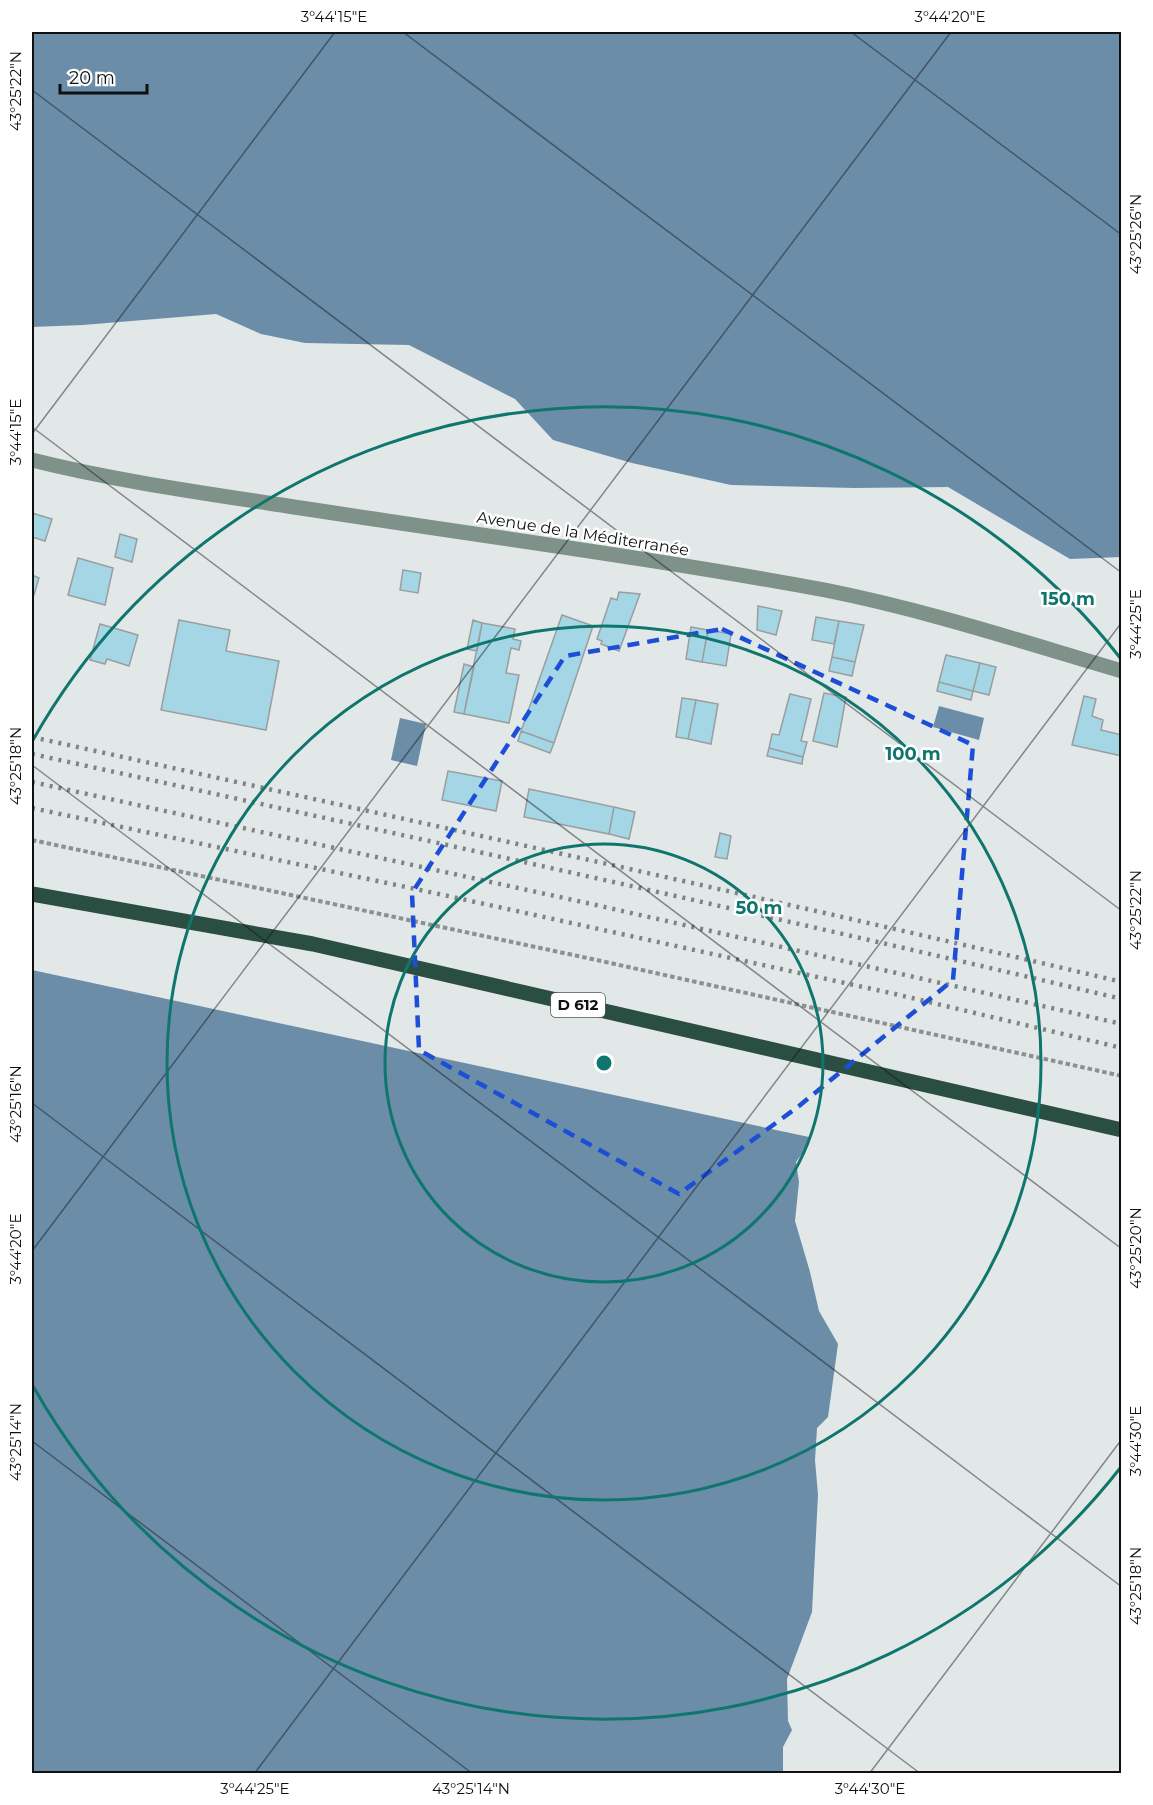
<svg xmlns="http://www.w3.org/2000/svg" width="1153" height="1805" font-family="Montserrat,sans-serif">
	<rect width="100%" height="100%" fill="#e2e7e7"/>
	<path fill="#6b8da8" d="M32,32H1121V557L1070,559L948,487L854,488L731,485L632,463L553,440L515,399L409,345L305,343L261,334L216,314L83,325L32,327Z
		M939,706L984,718L979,740L933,727Z
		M400,718L426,724L417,766L391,760Z
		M32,970L809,1137L804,1151L796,1162L799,1182L795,1221L810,1272L819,1311L838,1344L828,1417L817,1428L815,1460L818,1495L812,1612L787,1679L788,1721L792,1730L783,1747V1773H32Z"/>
	<path fill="#a4d6e5" stroke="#999e9f" stroke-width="1.5" d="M32,513L52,519L45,541L32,537Z
		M120,534L137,539L132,562L115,557Z
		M78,558L113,568L105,605L68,595Z
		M403,570L421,573L418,593L400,590Z
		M32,575L39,578L34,595H32Z
		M619,592L640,594L619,651L601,644L602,641L597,639L611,598L617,600Z
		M758,606L782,611L776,635L757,630Z
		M562,615L593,626L554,743L521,731Z
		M816,617L839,621L834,644L812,640Z
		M179,620L230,630L226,651L279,661L266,730L161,710Z
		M473,620L482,623L477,651L467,649Z
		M839,621L864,625L855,662L832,657Z
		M482,623L515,629L513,639L521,641L519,650L511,648L506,673L519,675L509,723L464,714Z
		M100,624L138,635L129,666L107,659L105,664L90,660Z
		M691,627L708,630L702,662L686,659Z
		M708,630L731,634L726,666L702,662Z
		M946,655L980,663L973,691L939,682Z
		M832,657L855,662L852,676L829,671Z
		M980,663L996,667L989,695L973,691Z
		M464,664L474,667L464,714L454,712Z
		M939,682L973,691L971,700L937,691Z
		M824,693L846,697L837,747L813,741Z
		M790,694L811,699L801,741L807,742L803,757L769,748L772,734L779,735Z
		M1084,696L1096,699L1092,716L1103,720L1101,730L1122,735V756L1072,745Z
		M682,698L696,700L688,739L676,737Z
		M696,700L718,704L711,744L688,739Z
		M521,731L554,743L550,753L518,741Z
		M769,748L803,757L802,764L767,756Z
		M448,771L502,781L496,811L442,800Z
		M529,789L614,807L609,834L524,817Z
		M614,807L635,812L629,839L609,834Z
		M720,833L731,836L727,859L715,857Z"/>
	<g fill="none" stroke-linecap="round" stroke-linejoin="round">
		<path stroke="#8c9090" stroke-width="4" stroke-dasharray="4.5 3" stroke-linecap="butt" d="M32,840L592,959L1122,1076"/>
		<path stroke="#7f928a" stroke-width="15" d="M32,460C120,482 211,494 301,508C476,535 652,558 825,590C926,610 1023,642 1122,671"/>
		<path stroke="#2a4e41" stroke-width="15" d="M32,894L313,944L1122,1130"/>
		<path stroke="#808383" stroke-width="4.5" stroke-dasharray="3 6" stroke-linecap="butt" d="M32,737C395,817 759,896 1122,982
			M32,754C395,833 759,913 1122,999
			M32,782L587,903L1122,1024
			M32,808L439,894L895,994L1122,1048"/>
	</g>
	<path fill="none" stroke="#1d4ed8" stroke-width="4.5" stroke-dasharray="12 8" stroke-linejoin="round" d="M722,629L973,745L953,980L799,1106L679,1194L419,1050L412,893L565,656Z"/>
	<path fill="none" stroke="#0f1111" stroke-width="1.5" stroke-opacity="0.45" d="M403,32L1122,573M851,32L1122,235M32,90L1122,911M32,427L1122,1249M32,434L335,32M32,765L1122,1587M32,1103L921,1774M32,1251L951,32M32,1441L473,1774M254,1774L1122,622M869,1774L1122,1439"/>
	<g fill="none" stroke="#0f766e" stroke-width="3">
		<circle cx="604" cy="1063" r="219"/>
		<circle cx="604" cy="1063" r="437"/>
		<path d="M1121 1467A656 656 0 0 1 33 1386M33 740A656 656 0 0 1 1121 659"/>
	</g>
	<g text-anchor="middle" stroke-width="5" stroke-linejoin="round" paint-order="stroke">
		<rect fill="#fff" stroke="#575858" stroke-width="1.5" x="551" y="993" width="54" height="24" rx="4.5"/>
		<g font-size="15" font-weight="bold" fill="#0f1111">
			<text x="578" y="1010">D 612</text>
		</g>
		<g font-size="16" fill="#0f1111" stroke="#fff">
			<text transform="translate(583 533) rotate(9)" y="6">Avenue de la Méditerranée</text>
		</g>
	</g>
	<circle cx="604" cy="1063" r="9" fill="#0f766e" stroke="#fff" stroke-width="3"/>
	<g font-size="18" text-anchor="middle" font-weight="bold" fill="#0f766e" stroke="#fff" stroke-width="5" stroke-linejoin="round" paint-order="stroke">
		<text x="1068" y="605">150 m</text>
		<text x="913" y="760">100 m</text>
		<text x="759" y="914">50 m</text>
	</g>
	<rect width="1153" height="1805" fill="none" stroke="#ffffff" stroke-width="66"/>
	<path d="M60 84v9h87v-9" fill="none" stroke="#0f1111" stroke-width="3"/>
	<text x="69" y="84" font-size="18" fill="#0f1111" stroke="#ffffff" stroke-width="4.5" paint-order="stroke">20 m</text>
	<rect x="33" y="33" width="1087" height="1739" fill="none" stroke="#0f1111" stroke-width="2"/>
	<g font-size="15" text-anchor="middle" fill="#0f1111">
		<text x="334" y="22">3°44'15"E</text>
		<text x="950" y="22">3°44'20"E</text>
		<text transform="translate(16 91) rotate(-90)" y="5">43°25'22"N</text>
		<text transform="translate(1136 234) rotate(-90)" y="5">43°25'26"N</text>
		<text transform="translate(16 432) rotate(-90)" y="5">3°44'15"E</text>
		<text transform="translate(1136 624) rotate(-90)" y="5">3°44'25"E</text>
		<text transform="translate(16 766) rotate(-90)" y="5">43°25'18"N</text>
		<text transform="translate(1136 910) rotate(-90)" y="5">43°25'22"N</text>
		<text transform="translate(16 1104) rotate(-90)" y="5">43°25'16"N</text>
		<text transform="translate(1136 1248) rotate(-90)" y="5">43°25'20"N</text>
		<text transform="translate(16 1249) rotate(-90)" y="5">3°44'20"E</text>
		<text transform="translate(1136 1441) rotate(-90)" y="5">3°44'30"E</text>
		<text transform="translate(16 1442) rotate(-90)" y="5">43°25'14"N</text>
		<text transform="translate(1136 1586) rotate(-90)" y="5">43°25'18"N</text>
		<text x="255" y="1794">3°44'25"E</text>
		<text x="471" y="1794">43°25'14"N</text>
		<text x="870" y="1794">3°44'30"E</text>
	</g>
</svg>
